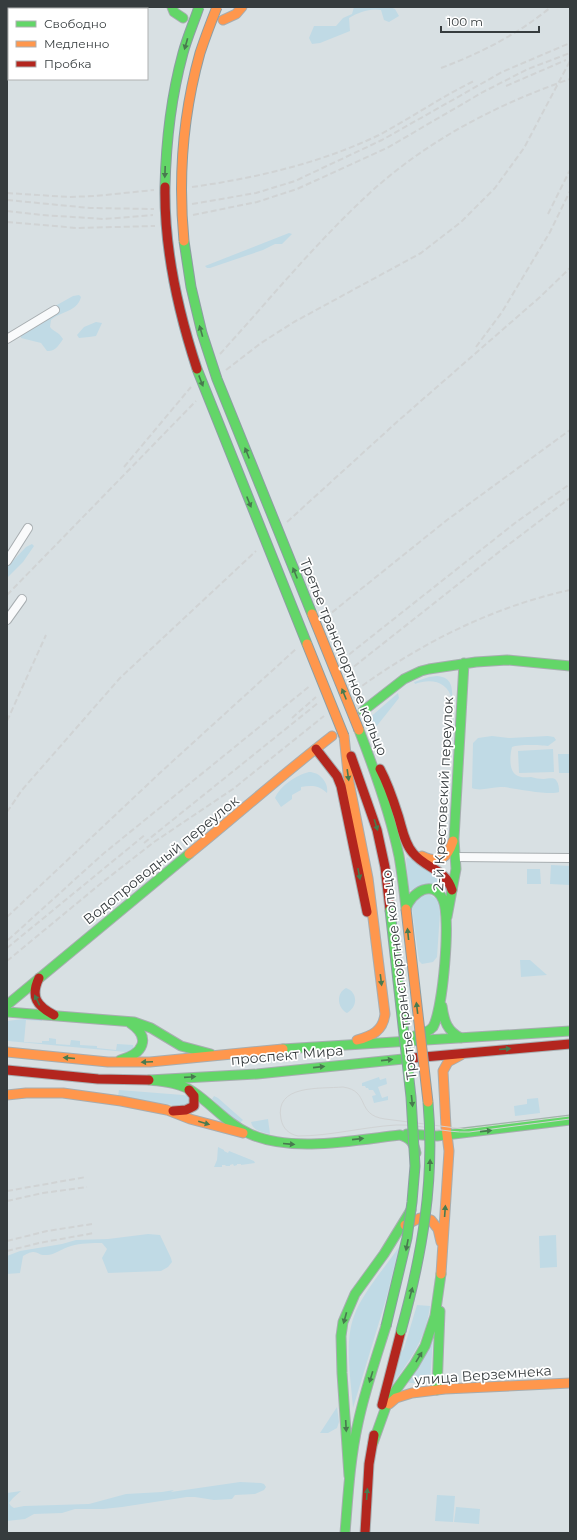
<svg xmlns="http://www.w3.org/2000/svg" width="577" height="1540" font-family="Montserrat,sans-serif">
	<rect width="100%" height="100%" fill="#d8e0e3"/>
	<path fill="#c0dae5" d="M354,7H390L395,9L399,16L389,22L384,20L381,10C370,8 359,12 349,18L350,31L320,43L312,44L309,38L314,26H336L343,18L352,14Z
		M289,233L292,234L282,244H275L263,250L210,268H207L205,266Z
		M79,295L81,297C77,312 61,311 51,320L50,327C55,333 58,331 63,339C59,345 55,352 47,351L41,343L21,338V335C30,328 43,326 49,317L48,310L73,296Z
		M96,322L102,323L96,336L89,337L79,338L77,335L84,327Z
		M32,544L34,546L23,562L7,578V567L26,547Z
		M437,676C452,677 453,688 452,700C448,681 431,678 415,684L414,682L429,677Z
		M398,693L399,698L372,732L367,720Z
		M492,736L509,738L548,736L554,737L556,740L548,746C540,745 519,744 512,747C510,755 508,772 518,776C522,778 527,777 531,777C535,778 539,779 544,779C547,779 553,777 556,780C559,784 559,788 559,792C551,796 514,788 503,787C493,786 481,792 472,788L473,743L478,738Z
		M553,749L554,772L519,773L518,751Z
		M558,754H570V773H559Z
		M309,772C320,772 329,783 327,793C319,785 311,785 301,787V790L292,795V799L281,807L275,798C280,786 296,775 309,772Z
		M407,857L444,878L446,890H409L406,859Z
		M551,865L570,866V885L550,884Z
		M527,869H540L541,884H527Z
		M429,894L438,900L440,913L437,957L433,962L422,964L419,961L412,909L416,897Z
		M520,960H530L547,975L521,977Z
		M346,988C358,992 358,1007 347,1013C337,1008 336,993 346,988Z
		M23,1017L42,1020V1021L26,1020L24,1042L42,1043V1041H49V1038L56,1039V1044L70,1045L71,1040L80,1041V1045L97,1046V1048L116,1050L117,1044L133,1045L134,1050L126,1052L8,1041L7,1021L23,1019Z
		M379,1077L380,1080L386,1078L387,1084L378,1087L382,1098L388,1096V1100L374,1103L372,1096L376,1095L373,1090H369L368,1088H366L365,1086H362V1083Z
		M119,1090L183,1095L188,1096L191,1101L184,1107L118,1096Z
		M214,1096L218,1098L243,1120L239,1124L212,1099Z
		M538,1098L540,1113L515,1116L514,1106L527,1104V1099Z
		M268,1119L270,1134C262,1132 253,1131 251,1122Z
		M218,1147L224,1150V1151L228,1153L229,1151L254,1161L255,1163L241,1165V1164H237V1165L234,1166L233,1164L230,1165V1166H226L225,1165H222V1167H214L217,1160Z
		M148,1234L160,1235L171,1258L172,1262L168,1267L161,1271L108,1273L102,1258L107,1249L102,1243C92,1243 81,1243 71,1246C63,1248 54,1255 47,1255C36,1256 38,1247 23,1256L20,1273L7,1274V1256L20,1251L62,1244L76,1240L108,1239Z
		M556,1235L557,1267L540,1268L539,1236Z
		M399,1247L387,1296L353,1408C351,1380 344,1343 354,1316C361,1295 386,1266 399,1247Z
		M417,1305L430,1306C426,1339 411,1358 393,1384L401,1353L404,1348Z
		M433,1339L430,1382L429,1383H409L408,1382Z
		M337,1407L339,1422L337,1428L328,1433H320Z
		M240,1482L261,1483L264,1484L266,1487L264,1490L255,1494L235,1495L232,1499L214,1500L195,1497H187L122,1507L103,1509H75L62,1513L34,1514L25,1519L7,1521V1493L21,1491L13,1498L9,1503L11,1506L14,1508L24,1506L89,1504L126,1494L162,1492L174,1490L171,1492Z
		M437,1495L455,1496L453,1522L435,1521Z
		M456,1507L480,1509L479,1524L454,1522Z"/>
	<g fill="none" stroke-linecap="round" stroke-linejoin="round">
		<defs>
			<path id="street" d="M7,339L55,310
				M7,561L28,528
				M7,620L22,599
				M456,857L570,858"/>
			<path id="fast" d="M172,7L174,12L183,18
				M363,711L404,679L421,671L429,669L476,662L507,660L570,666
				M359,730C375,771 390,813 399,856C402,873 404,891 406,908
				M406,909C411,892 434,878 443,900C451,918 443,1009 433,1027C428,1033 418,1035 411,1037
				M447,917L456,869L454,839L464,663
				M7,1005L189,854
				M442,1006C444,1021 447,1031 461,1038
				M7,1012L134,1022L151,1028L181,1046L211,1054
				M283,1049L570,1031
				M120,1060C143,1054 152,1038 130,1023
				M149,1080L257,1074L413,1058
				M151,1080C164,1082 180,1083 192,1091C212,1104 227,1124 250,1134C291,1153 356,1140 400,1135C410,1138 414,1143 416,1153
				M407,1134L437,1136L570,1120
				M437,1390L440,1311
				M373,1443L388,1401L414,1365L425,1346L435,1316L441,1274
				M349,1476L342,1373L341,1336L343,1322L355,1294L384,1254L411,1210
				M345,1533C348,1496 350,1459 358,1423C365,1390 376,1358 386,1326"/>
			<path id="slow" d="M223,20L236,14L242,7
				M344,736L349,782L368,878L385,1014C383,1031 372,1036 357,1040
				M189,854C237,815 283,774 332,736
				M422,856C440,864 447,859 453,841
				M7,1052L108,1062H150L283,1049
				M7,1095L26,1093H63L121,1101L167,1110L190,1119L243,1133
				M405,1225L420,1218L431,1220L438,1229L441,1242
				M441,1274L449,1151L446,1127L443,1071L448,1062L461,1055
				M389,1404L396,1398L412,1393L445,1389L570,1383"/>
			<path id="jam" d="M316,749L337,776L341,786L367,912
				M351,756L377,830L385,867L390,910
				M380,769C388,784 393,799 398,815C402,827 404,843 413,853C426,869 445,868 452,890
				M39,978C30,997 37,1006 54,1015
				M413,1058L570,1044
				M7,1070L98,1079L149,1080
				M173,1111L186,1110L194,1106V1096L189,1090
				M382,1405L401,1331
				M365,1533L369,1464L374,1435"/>
		</defs>
		<use href="#street" stroke="#a7adb0" stroke-width="10"/>
		<use href="#fast" stroke="#a7adb0" stroke-width="11"/>
		<use href="#slow" stroke="#a7adb0" stroke-width="11"/>
		<use href="#jam" stroke="#a7adb0" stroke-width="11"/>
		<use href="#street" stroke="#f9fafb" stroke-width="8"/>
		<use href="#fast" stroke="#63d668" stroke-width="9"/>
		<use href="#slow" stroke="#ff974d" stroke-width="9"/>
		<use href="#jam" stroke="#b3261e" stroke-width="9"/>
		<path stroke="#d0d3d4" stroke-width="1" d="M570,1116L464,1129L385,1119C355,1115 371,1091 343,1087C320,1089 274,1084 281,1119C283,1129 289,1134 298,1136C330,1136 363,1127 396,1125C420,1124 444,1133 469,1132L570,1119"/>
		<path stroke="#d0d3d4" stroke-width="2" stroke-dasharray="6 3" stroke-linecap="butt" d="M441,68C481,53 518,34 551,7
			M506,86L566,60
			M192,187C256,178 321,163 379,135C411,118 441,97 474,81
			M7,193L69,197L95,196L154,190
			M7,200L90,208L154,209
			M192,204L256,193L295,181L382,140L502,72L570,43
			M7,211L42,215L104,219L153,215
			M548,214L570,170
			M193,215L257,202L297,189L387,148L483,92L528,69L570,53
			M7,222L77,228L155,226
			M476,347L502,312L550,232L570,191
			M220,354C270,299 318,240 373,190C430,139 498,104 570,79
			M226,370L261,343L294,322L421,253L461,222L495,188L524,148L570,61
			M124,467L191,387
			M287,522L398,421L540,297L570,268
			M7,595L196,401
			M325,618L447,520L570,430
			M342,660L515,523L570,484
			M347,672L504,548L570,498
			M355,691C419,644 492,607 570,590
			M292,718L316,697
			M7,721L46,635
			M7,812L22,790L120,678L256,551
			M144,843L318,703
			M7,917L162,771L296,649
			M8,940L103,854L311,685
			M7,948L146,834
			M7,961L99,885L154,842L233,789L324,716
			M7,1191L86,1177
			M7,1201L43,1193L87,1187
			M7,1241L47,1231L92,1224
			M7,1251L39,1243L94,1233"/>
		<defs>
			<path id="fast-bridge" d="M165,187C166,141 171,97 183,53C187,38 194,22 199,7
				M184,241L191,287L202,333L217,379L312,614
				M197,369L307,644
				M386,1326L407,1238L412,1202L415,1166L411,1097L390,910
				M401,1331C422,1255 435,1181 428,1102"/>
			<path id="slow-bridge" d="M184,241C178,178 183,114 200,53C205,38 211,22 217,7
				M312,614L359,730
				M307,644L344,736
				M406,909L428,1102"/>
			<path id="jam-bridge" d="M165,187C164,248 178,311 197,369"/>
		</defs>
		<use href="#fast-bridge" stroke="#8d9da3" stroke-width="11" stroke-linecap="butt"/>
		<use href="#slow-bridge" stroke="#8d9da3" stroke-width="11" stroke-linecap="butt"/>
		<use href="#jam-bridge" stroke="#8d9da3" stroke-width="11" stroke-linecap="butt"/>
		<use href="#fast-bridge" stroke="#63d668" stroke-width="9"/>
		<use href="#slow-bridge" stroke="#ff974d" stroke-width="9"/>
		<use href="#jam-bridge" stroke="#b3261e" stroke-width="9"/>
	</g>
	<defs><path id="oneway-solid" d="M-6-.8H1V-3.2L6.5 0L1 3.2V.8H-6Z"/></defs>
	<g fill="#487a4f">
		<use href="#oneway-solid" transform="translate(186 44) rotate(106)"/>
		<use href="#oneway-solid" transform="translate(165 172) rotate(92)"/>
		<use href="#oneway-solid" transform="translate(201 331) rotate(-106)"/>
		<use href="#oneway-solid" transform="translate(201 381) rotate(69)"/>
		<use href="#oneway-solid" transform="translate(247 453) rotate(-112)"/>
		<use href="#oneway-solid" transform="translate(249 502) rotate(68)"/>
		<use href="#oneway-solid" transform="translate(295 573) rotate(-112)"/>
		<use href="#oneway-solid" transform="translate(344 694) rotate(-112)"/>
		<use href="#oneway-solid" transform="translate(348 775) rotate(82)"/>
		<use href="#oneway-solid" transform="translate(376 825) rotate(73)"/>
		<use href="#oneway-solid" transform="translate(359 874) rotate(79)"/>
		<use href="#oneway-solid" transform="translate(408 934) rotate(-96)"/>
		<use href="#oneway-solid" transform="translate(381 980) rotate(83)"/>
		<use href="#oneway-solid" transform="translate(37 1000) rotate(-116)"/>
		<use href="#oneway-solid" transform="translate(417 1008) rotate(-97)"/>
		<use href="#oneway-solid" transform="translate(505 1049) rotate(-5)"/>
		<use href="#oneway-solid" transform="translate(69 1058) rotate(-175)"/>
		<use href="#oneway-solid" transform="translate(387 1060) rotate(-6)"/>
		<use href="#oneway-solid" transform="translate(147 1062) rotate(177)"/>
		<use href="#oneway-solid" transform="translate(319 1067) rotate(-6)"/>
		<use href="#oneway-solid" transform="translate(190 1077) rotate(-4)"/>
		<use href="#oneway-solid" transform="translate(412 1101) rotate(84)"/>
		<use href="#oneway-solid" transform="translate(204 1123) rotate(16)"/>
		<use href="#oneway-solid" transform="translate(486 1131) rotate(-6)"/>
		<use href="#oneway-solid" transform="translate(358 1139) rotate(-6)"/>
		<use href="#oneway-solid" transform="translate(289 1144) rotate(5)"/>
		<use href="#oneway-solid" transform="translate(430 1165) rotate(-89)"/>
		<use href="#oneway-solid" transform="translate(445 1211) rotate(-86)"/>
		<use href="#oneway-solid" transform="translate(407 1245) rotate(101)"/>
		<use href="#oneway-solid" transform="translate(411 1293) rotate(-75)"/>
		<use href="#oneway-solid" transform="translate(345 1318) rotate(105)"/>
		<use href="#oneway-solid" transform="translate(419 1357) rotate(-59)"/>
		<use href="#oneway-solid" transform="translate(371 1377) rotate(107)"/>
		<use href="#oneway-solid" transform="translate(346 1426) rotate(87)"/>
		<use href="#oneway-solid" transform="translate(367 1494) rotate(-86)"/>
	</g>
	<g text-anchor="middle" stroke-width="3.5" stroke-linejoin="round" paint-order="stroke">
		<g font-size="14" fill="#363c3e" stroke="#fff">
			<text transform="translate(344 657) rotate(68)" y="5">Третье транспортное кольцо</text>
			<text transform="translate(443 794) rotate(-87)" y="5">2-й Крестовский переулок</text>
			<text transform="translate(161 860) rotate(-39)" y="5">Водопроводный переулок</text>
			<text transform="translate(399 975) rotate(-97)" y="5">Третье транспортное кольцо</text>
			<text transform="translate(287 1055) rotate(-5)" y="5">проспект Мира</text>
			<text transform="translate(483 1375) rotate(-4)" y="5">улица Верземнека</text>
		</g>
	</g>
	<rect width="577" height="1540" fill="none" stroke="#363c3e" stroke-width="16"/>
	<rect x="8" y="8" width="140" height="72" fill="#ffffff" stroke="#afb1b2"/>
	<rect x="16" y="21" width="20" height="6" fill="#63d668" stroke="#afb1b2"/>
	<text x="44" y="28" font-size="12" fill="#363c3e">Свободно</text>
	<rect x="16" y="41" width="20" height="6" fill="#ff974d" stroke="#afb1b2"/>
	<text x="44" y="48" font-size="12" fill="#363c3e">Медленно</text>
	<rect x="16" y="61" width="20" height="6" fill="#b3261e" stroke="#afb1b2"/>
	<text x="44" y="68" font-size="12" fill="#363c3e">Пробка</text>
	<path d="M441 26v6h98v-6" fill="none" stroke="#363c3e" stroke-width="2"/>
	<text x="447" y="26" font-size="12" fill="#363c3e" stroke="#ffffff" stroke-width="3" paint-order="stroke">100 m</text>
</svg>
